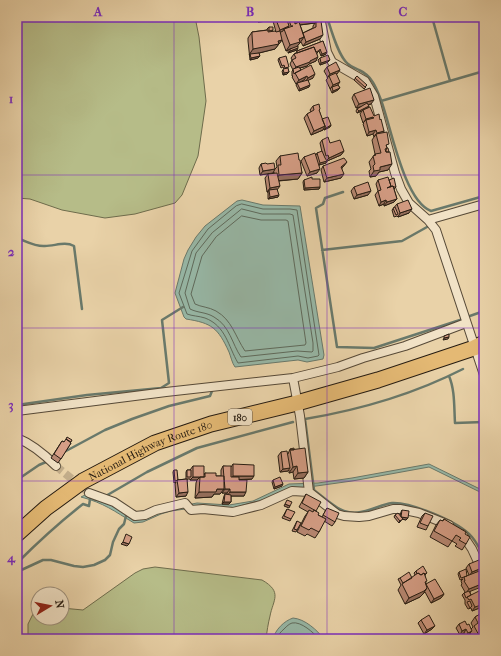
<svg xmlns="http://www.w3.org/2000/svg" width="501" height="656" font-family="'IM FELL French Canon',serif">
	<rect width="100%" height="100%" fill="#e9d2a8"/>
	<filter id="stains"><feTurbulence type="fractalNoise" baseFrequency=".005" numOctaves="4"/><feColorMatrix values="0 0 0 0 .2 0 0 0 0 .09 0 0 0 0 .02 0 0 0 .5 -.17"/></filter>
	<radialGradient id="worn" r=".72"><stop offset=".6" stop-color="#630" stop-opacity="0"/><stop offset="1" stop-color="#630" stop-opacity=".3"/></radialGradient>
	<path fill="#b6bc88" stroke="#6e6c4c" d="M17,17H195L199,37L206,101L198,156L182,195L175,203L135,214L105,218L62,210L30,199L17,198Z
		M155,567L262,580C283,592 273,600 270,616C268,624 267,631 266,639H28V624L34,612L38,611V618H62V608L83,610L135,573L143,569Z"/>
	<path fill="#97b8a7" stroke="#69796b" d="M242,200L263,205L300,206L324,355L323,359L307,362L298,360L235,367C232,363 231,357 229,352C218,328 212,323 186,319L184,317L175,293L184,259L188,250L196,237L205,226L237,201Z
		M429,464L484,491V494L429,467L352,481L309,487L229,509L199,507L171,511L161,514L143,522L134,523C114,511 104,503 81,497L85,495L93,500L110,503L127,513L176,507L197,503L229,505L253,501L289,484L318,483L352,478Z
		M293,618C305,619 317,630 324,639H273C275,630 284,621 293,618Z"/>
	<g fill="none" stroke-linecap="round" stroke-linejoin="round">
		<path stroke="#5e6a5c" stroke-width="1" d="M242,204L263,209H290L297,210L317,342L319,355L318,356L308,358L298,356L238,363C228,346 226,326 205,318C199,316 192,316 187,314L179,293L192,251L208,229L236,206Z
			M242,209L262,214H290L293,215L313,343V351L312,352L297,351L241,357C232,344 230,326 214,317C206,312 198,313 190,309L185,293L196,253L212,233Z
			M242,216L261,220H286L288,221L306,343L305,345L245,351C235,336 232,320 216,311C209,307 201,307 195,304L191,294L202,256L216,237Z
			M277,639C278,634 281,632 284,629C287,626 289,624 292,623C301,621 314,633 319,639"/>
		<path stroke="#69796b" stroke-width="2.5" d="M327,17C331,29 338,56 348,64C351,67 355,68 359,70C372,76 376,87 381,100C391,127 404,201 431,211L484,196
			M432,17L450,81
			M381,101L484,71
			M343,192L325,198L323,204L316,208L337,347L374,348L463,319
			M17,238C26,241 35,247 45,246C55,246 65,241 74,246L82,309
			M322,250L402,241L427,227
			M467,317L484,311
			M463,369C414,394 359,410 305,419L314,490C322,496 335,508 344,511C362,517 377,505 392,503C411,502 459,522 472,537C477,543 481,551 484,558
			M449,376C455,390 454,407 455,423L484,422
			M17,405L87,395L161,388L169,383L162,320L183,307
			M66,451L105,430L132,419L169,406L210,396L212,391
			M17,480L39,465L46,462
			M104,497L147,472L197,448L293,422
			M17,563C38,542 60,522 83,504L89,506L90,499
			M17,572L43,560H51L74,566L83,567L94,565L105,560L110,555L113,542L119,529L124,524L126,516"/>
		<path stroke="#c2ad8a" stroke-width="8" stroke-dasharray="8 4" stroke-linecap="butt" d="M56,466L89,493"/>
		<defs>
			<path id="street" d="M320,17L327,52L332,62L365,81L374,96L395,173L401,189L409,203L428,220L436,230L484,375
				M428,220L484,204
				M293,378L338,367L363,358L405,346L466,323
				M17,411L166,392L293,378L300,416L309,492
				M17,438C32,444 44,454 56,466
				M89,493L114,502L135,516L145,515L156,510L185,503L191,510L203,509L233,512L261,505L292,491L309,492L337,514L344,516L359,517L369,516L393,509H400L419,513L449,525
				M462,534L472,549L484,575"/>
			<g id="highway">
				<path id="s1" d="M17,534L46,508L83,481L155,443L211,424L297,403L378,380L474,348L484,343"/>
			</g>
		</defs>
		<use href="#street" stroke="#564937" stroke-width="10"/>
		<use href="#highway" stroke="#251b11" stroke-width="17"/>
		<use href="#street" stroke="#f1e2c6" stroke-width="8"/>
		<use href="#highway" stroke="#e4b974" stroke-width="15"/>
	</g>
	<path fill="#b88873" stroke="#251b11" fill-rule="evenodd" d="M257,17H270L268,21L258,22Z
		M275,17H319L316,22L320,39L303,46L301,42L297,46V50L288,53V50L286,51L282,40L275,49L259,53L258,58L250,60L248,41V38L252,32L267,30V29L269,27L273,30L272,31L276,32L273,21ZM315,23L313,26V28L303,33L300,25Z
		M323,41L326,54L321,56L319,51L317,53L316,61L309,64L307,66L300,68L301,70L313,78L308,80L309,87L299,91L296,85L297,83L296,84L292,77L293,76H292V71L293,70L290,64L292,60L291,58L294,54L296,53L297,51Z
		M279,58L288,69L289,72L287,74L283,75L282,71L284,69L283,67L281,68L278,60Z
		M320,58L330,60L328,62L320,65L318,60Z
		M327,67L340,70L336,74L338,85L340,88L338,90L332,93L326,80L328,78L324,71Z
		M357,76L366,87L364,89L354,80Z
		M354,94L371,104L368,105L369,106L368,108L384,131L383,133L387,148L388,170L379,172L376,176L370,177L369,171L371,169L369,162L375,154L372,140L374,137L373,134L367,136L363,124L364,123H363L360,114L362,111L357,113L356,111L357,109L362,106L356,108L352,98Z
		M313,106L319,110L322,119L331,125L330,127L324,130V128L323,130L311,135L304,118L307,114L311,112L310,110Z
		M322,140L330,143L344,151L341,155L327,161L326,163L319,165L317,173L307,176L301,161L304,157L316,155L317,153L322,152L320,143Z
		M280,156L299,160L302,173L298,179L279,181L277,190L278,197L268,199V192H267L265,178L268,174L274,173V172L273,173L260,175L259,168L261,164H267L275,169L277,167L276,161Z
		M323,166H344L342,168L341,178L324,182L321,170Z
		M312,179L320,187L319,189L304,190L303,182L304,180Z
		M378,180H389L396,187L394,189L397,199L394,202L384,206V204L379,206L375,195L378,191L376,184Z
		M354,187L368,195L354,199L351,191Z
		M397,204L409,213L398,217L397,216L394,217L392,210Z
		M62,441L64,442L71,443L58,463L51,458Z
		M290,449L294,450L308,472L304,478L294,479L293,472L289,473V470L288,471L280,472L278,456L281,452L288,454Z
		M233,464L252,479L244,480V496H231V502L229,504H222L224,496L225,494L227,495V493H222V492L220,494H214L212,497L195,498L196,483L197,480H190V479H187L186,496L176,497L175,484L176,482L174,483L173,472L174,470L178,480L186,479V472L187,470H190L193,466L204,475L205,473L216,476H221V470L223,466L231,467Z
		M273,480L282,486L274,489L272,482Z
		M306,494L318,515L322,517L327,508L335,522L332,526L324,521L319,532L315,538L307,534L305,536L297,532L305,516L308,512L299,507Z
		M287,509L291,519L290,521L282,518Z
		M402,510L408,518L406,520L402,519L399,523L394,517L395,515L400,516L401,512Z
		M425,513L428,526L426,530L417,527L422,516Z
		M444,519L465,534L466,544L462,550L455,546L457,544L452,541L448,547L430,537L436,525L440,520L442,521Z
		M297,521V530L296,532L292,531Z
		M469,564L482,568L480,571L470,592L471,595L482,596L484,594V604L482,607L472,611L471,608L468,609L465,604V600L462,595L465,592L461,585L462,584L461,581L463,579L460,580L458,574L459,572L467,576L469,575L466,568Z
		M416,571L427,573L425,575L426,584L444,594L441,598L431,603L425,592L420,597L405,604L398,590L401,585L398,579L400,578H412L415,575L414,573Z
		M480,614L484,639H474L470,633L469,634L465,636L464,633L460,635L456,628L459,624L467,625L471,629L473,627L471,623L475,617Z
		M421,620L435,626L432,629L424,634L418,623Z"/>
	<path fill="#966f5e" stroke="#251b11" d="M270,17L268,21L258,22L260,18Z
		M296,18H319L315,23L299,25L292,24Z
		M289,26L286,30L284,29L283,31L277,34L280,30Z
		M323,35L320,39L303,46L306,42Z
		M304,37L300,43L299,44L296,48L290,49L286,51L290,45L299,39Z
		M282,40L275,49L251,55L250,54L249,55L253,49Z
		M298,48L297,50L288,53L290,51Z
		M327,52L326,54L321,56L322,54Z
		M260,56L258,58L250,60L251,58Z
		M318,57L316,61L309,64L307,66L293,70L296,67Z
		M330,60L328,62L320,65L321,63Z
		M340,70L337,74L330,77L329,76L327,78L330,74Z
		M289,72L287,74L283,75L284,73Z
		M315,74L313,78L305,82L308,78Z
		M307,76L304,80L296,84L299,80Z
		M340,82L337,86L332,87L330,89L333,85Z
		M310,85L309,87L299,91L300,89Z
		M340,88L338,90L332,93L333,91Z
		M374,100L371,104L356,108L359,104Z
		M369,106L368,108L363,110L362,111L357,113L359,111Z
		M373,117L371,120H366L363,123L366,119Z
		M331,125L330,127L324,130L326,128Z
		M325,126L323,130L311,135L314,131Z
		M376,130L373,134L367,136L369,132Z
		M384,131L382,135L376,134L374,137L377,133Z
		M344,151L341,155L327,161L326,163L319,165L320,163L326,161L329,158Z
		M347,162L344,166L338,171L341,167Z
		M392,164L388,170L379,172L376,176L370,177L374,171L380,167Z
		M275,169L273,173L260,175L263,171Z
		M320,169L317,173L307,176L310,172Z
		M302,173L298,179L275,181L279,175Z
		M344,174L341,178L324,182L327,178Z
		M280,186L277,190H269L268,192H267L270,188Z
		M320,187L319,189L304,190L305,188Z
		M371,191L368,195L354,199L357,195Z
		M279,195L278,197L268,199L270,197Z
		M397,199L394,202L384,206L387,202Z
		M386,200L384,204L379,206L381,202Z
		M412,209L409,213L398,217L400,213Z
		M449,337L448,339L443,340L444,338Z
		M297,466L293,472L289,473L293,467Z
		M290,468L288,471L280,472L283,469Z
		M308,472L304,478L294,479L298,473Z
		M233,476H254L252,479L231,480Z
		M193,477H204H200L197,480H190Z
		M283,484L282,486L274,489L275,487Z
		M217,489H224L220,494H214L212,497L195,498L199,492Z
		M225,489H230L227,493H222Z
		M188,492L186,496L176,497L179,493Z
		M230,492H246L244,496H227Z
		M224,502H231L229,504H222Z
		M285,504L290,506L289,508L284,506Z
		M401,517L408,518L406,520L402,519L399,523L400,521Z
		M123,542L129,544L127,546L121,544Z
		M482,568L479,572L469,576L472,572Z
		M484,583V586L466,593L469,589Z
		M427,588L423,594L420,597L405,604L409,598Z
		M444,594L441,598L431,603L434,599Z
		M484,601L482,605L484,604L482,607L472,611L475,607Z
		M435,626L432,629L424,634L427,630Z
		M466,629L464,633L460,635L462,631Z
		M472,631L469,634L465,636L468,633Z"/>
	<path fill="#d69e86" stroke="#251b11" d="M260,17H269L260,18Z
		M275,17H286L289,26L280,30Z
		M288,17H294L295,24L299,22L304,37L299,39L300,42L290,45L284,29L293,26H291Z
		M296,17H319V18L303,20L296,18Z
		M321,21L323,35L306,42L303,33L316,27V22Z
		M269,27H273V30L269,31Z
		M268,30V32L275,31L276,32L280,31L282,40L278,41L279,44L253,49L252,35V32Z
		M323,41L327,52L322,54L320,49V50L316,52L314,47L297,53V51Z
		M298,46V48L290,51V49Z
		M314,47L318,57L310,61V62L296,67L292,60L296,58L294,54Z
		M259,53L260,56L251,58L250,54Z
		M328,55L330,60L321,63L320,58Z
		M286,56L289,67L285,68L284,65L282,66L279,58Z
		M336,62L340,70L330,74L327,67Z
		M311,65L315,74L308,78L307,76L299,80L295,73Z
		M299,67L301,70L295,73L294,74L293,69Z
		M288,68L289,72L284,73L283,69Z
		M336,73L340,82L333,85L329,76Z
		M357,76L367,85L365,87L355,78Z
		M308,80L310,85L300,89L297,83Z
		M338,85L340,88L333,91L332,87Z
		M370,88L374,100L359,104L354,94Z
		M367,103L369,106L359,111L357,109Z
		M319,104L320,109L319,110L325,126L314,131L307,114L314,110L313,106Z
		M370,107L374,116L379,114L380,120L381,119L384,131L377,133L376,130L369,132L366,120L374,118L373,117L366,119L363,110Z
		M328,117L331,125L326,128L322,119Z
		M387,132L389,144L386,145L387,148L385,149L386,152H390L392,164L380,167V170L374,171L373,166L375,164L373,156L376,155L375,154L381,153L376,134Z
		M328,137L330,143L340,140L344,151L329,158L328,155L326,156L322,140Z
		M387,148H388L389,152H386V150Z
		M322,151L325,158L327,161L320,163L317,153Z
		M298,153L299,160H300L302,173L279,175L278,165H281L280,156Z
		M315,153L320,169L310,172L304,157Z
		M344,158L347,162L341,167L344,174L327,178L323,166Z
		M266,163L267,164L274,163L275,169L263,171L261,164Z
		M277,173L280,186L270,188L268,174Z
		M312,177V179H320V187L305,188L304,180Z
		M388,177L391,186L387,188L393,186L397,199L387,202L386,200L381,202L378,191L381,190L378,180Z
		M394,178L396,187H394L393,186L390,187L391,186L389,180Z
		M368,182L371,191L357,195L354,187Z
		M277,189L279,195L270,197L269,190Z
		M408,200L412,209L400,213L397,204Z
		M395,207L398,214L396,215L393,208Z
		M449,334V337L444,338V336Z
		M67,437L72,440L71,442L66,439Z
		M66,439L71,443L61,459L54,454L62,441L64,442Z
		M294,448V450H291L290,449Z
		M305,448L308,472L298,473L297,466L293,467L290,450Z
		M287,451L290,468L283,469L281,452Z
		M233,464L254,465V476H233Z
		M193,466H204V477H193Z
		M223,466H231V477H239V480H247L246,492H230V489H225Z
		M174,470H177L178,480L175,481Z
		M187,470H191V477H187Z
		M205,473H216V476H224V489H217L216,492H199L200,477H205Z
		M280,477L283,484L275,487L273,480Z
		M187,479L188,492L179,493L177,480Z
		M225,494L231,495V502H224Z
		M306,494L321,502L316,511L302,503Z
		M287,500L292,502L290,506L285,504Z
		M327,508L339,513L335,522L323,515Z
		M287,509L295,512L291,519L284,516Z
		M309,510L313,512L314,510L319,513L318,515L326,519L319,532L311,528L309,530L301,526Z
		M402,510L409,511L408,518L401,517Z
		M398,513L403,519L400,521L395,515Z
		M425,513L433,516L428,526L420,523Z
		M444,519L466,532L465,534L470,537L466,544L459,540L461,538L456,535L452,541L434,531L440,520L443,521Z
		M297,521L301,523L297,530L294,529Z
		M126,534L132,537L129,544L123,542Z
		M479,560L482,568L472,572L469,564Z
		M423,566L427,573L425,574L424,573L421,575L418,573L417,574L416,571Z
		M466,569L467,576L461,578L459,572Z
		M482,570L484,574V583L469,589L464,581H465L464,577Z
		M409,572L412,578L403,583L400,578Z
		M418,573L421,575L424,573L427,581L425,582L427,588L424,591L409,598L402,584Z
		M435,579L444,594L434,599L426,584Z
		M469,591L471,595L466,598L464,593Z
		M479,591L484,600L483,601L484,604L475,607L471,599L469,600L467,597Z
		M470,601L472,606L470,608L467,602Z
		M480,614L484,619V637L481,639L474,626L478,623L475,617Z
		M484,614V619L481,615Z
		M429,615L435,626L427,630L421,620Z
		M465,621L467,625L469,624L472,631L468,633L466,629L462,631L459,624Z"/>
	<path fill="none" stroke="#7b2cbf" stroke-width="1" stroke-opacity="0.55" d="M174,17V639M327,17V639M17,175H484M17,328H484M17,481H484"/>
	<g text-anchor="middle" stroke-width="3.5" stroke-linejoin="round" paint-order="stroke">
		<rect fill="#f1e2c6" stroke="#625747" stroke-width="1" x="228" y="409" width="24" height="16" rx="3"/>
		<g font-size="10" font-weight="bold" fill="#251b11">
			<text x="240" y="421">180</text>
		</g>
		<g font-size="11" fill="#251b11" stroke="#f1e2c6">
			<text dy="4" stroke="none"><textPath href="#s1" startOffset="159">National Highway Route 180</textPath></text>
		</g>
	</g>
	<rect width="501" height="656" fill="none" stroke="#e9d2a8" stroke-width="44"/>
	<g transform="translate(50 606) rotate(80)"><circle r="19" fill="#f1e2c6" stroke="#9f927e"/>
	<path d="M0-3L7 15L0 10L-7 15Z" fill="#8f2418"/>
	<text y="-6" font-size="11" font-weight="bold" text-anchor="middle" fill="#251b11">N</text>
	</g>
	<rect x="22" y="22" width="457" height="612" fill="none" stroke="#7b2cbf" stroke-width="1.5"/>
	<g font-size="13" text-anchor="middle" font-weight="bold" fill="#7b2cbf">
		<text x="98" y="16">A</text>
		<text x="250" y="16">B</text>
		<text x="403" y="16">C</text>
		<text x="11" y="103">1</text>
		<text x="11" y="256">2</text>
		<text x="11" y="409">3</text>
		<text x="11" y="562">4</text>
	</g>
	<rect width="100%" height="100%" filter="url(#stains)"/>
	<rect width="100%" height="100%" fill="url(#worn)"/>
</svg>
